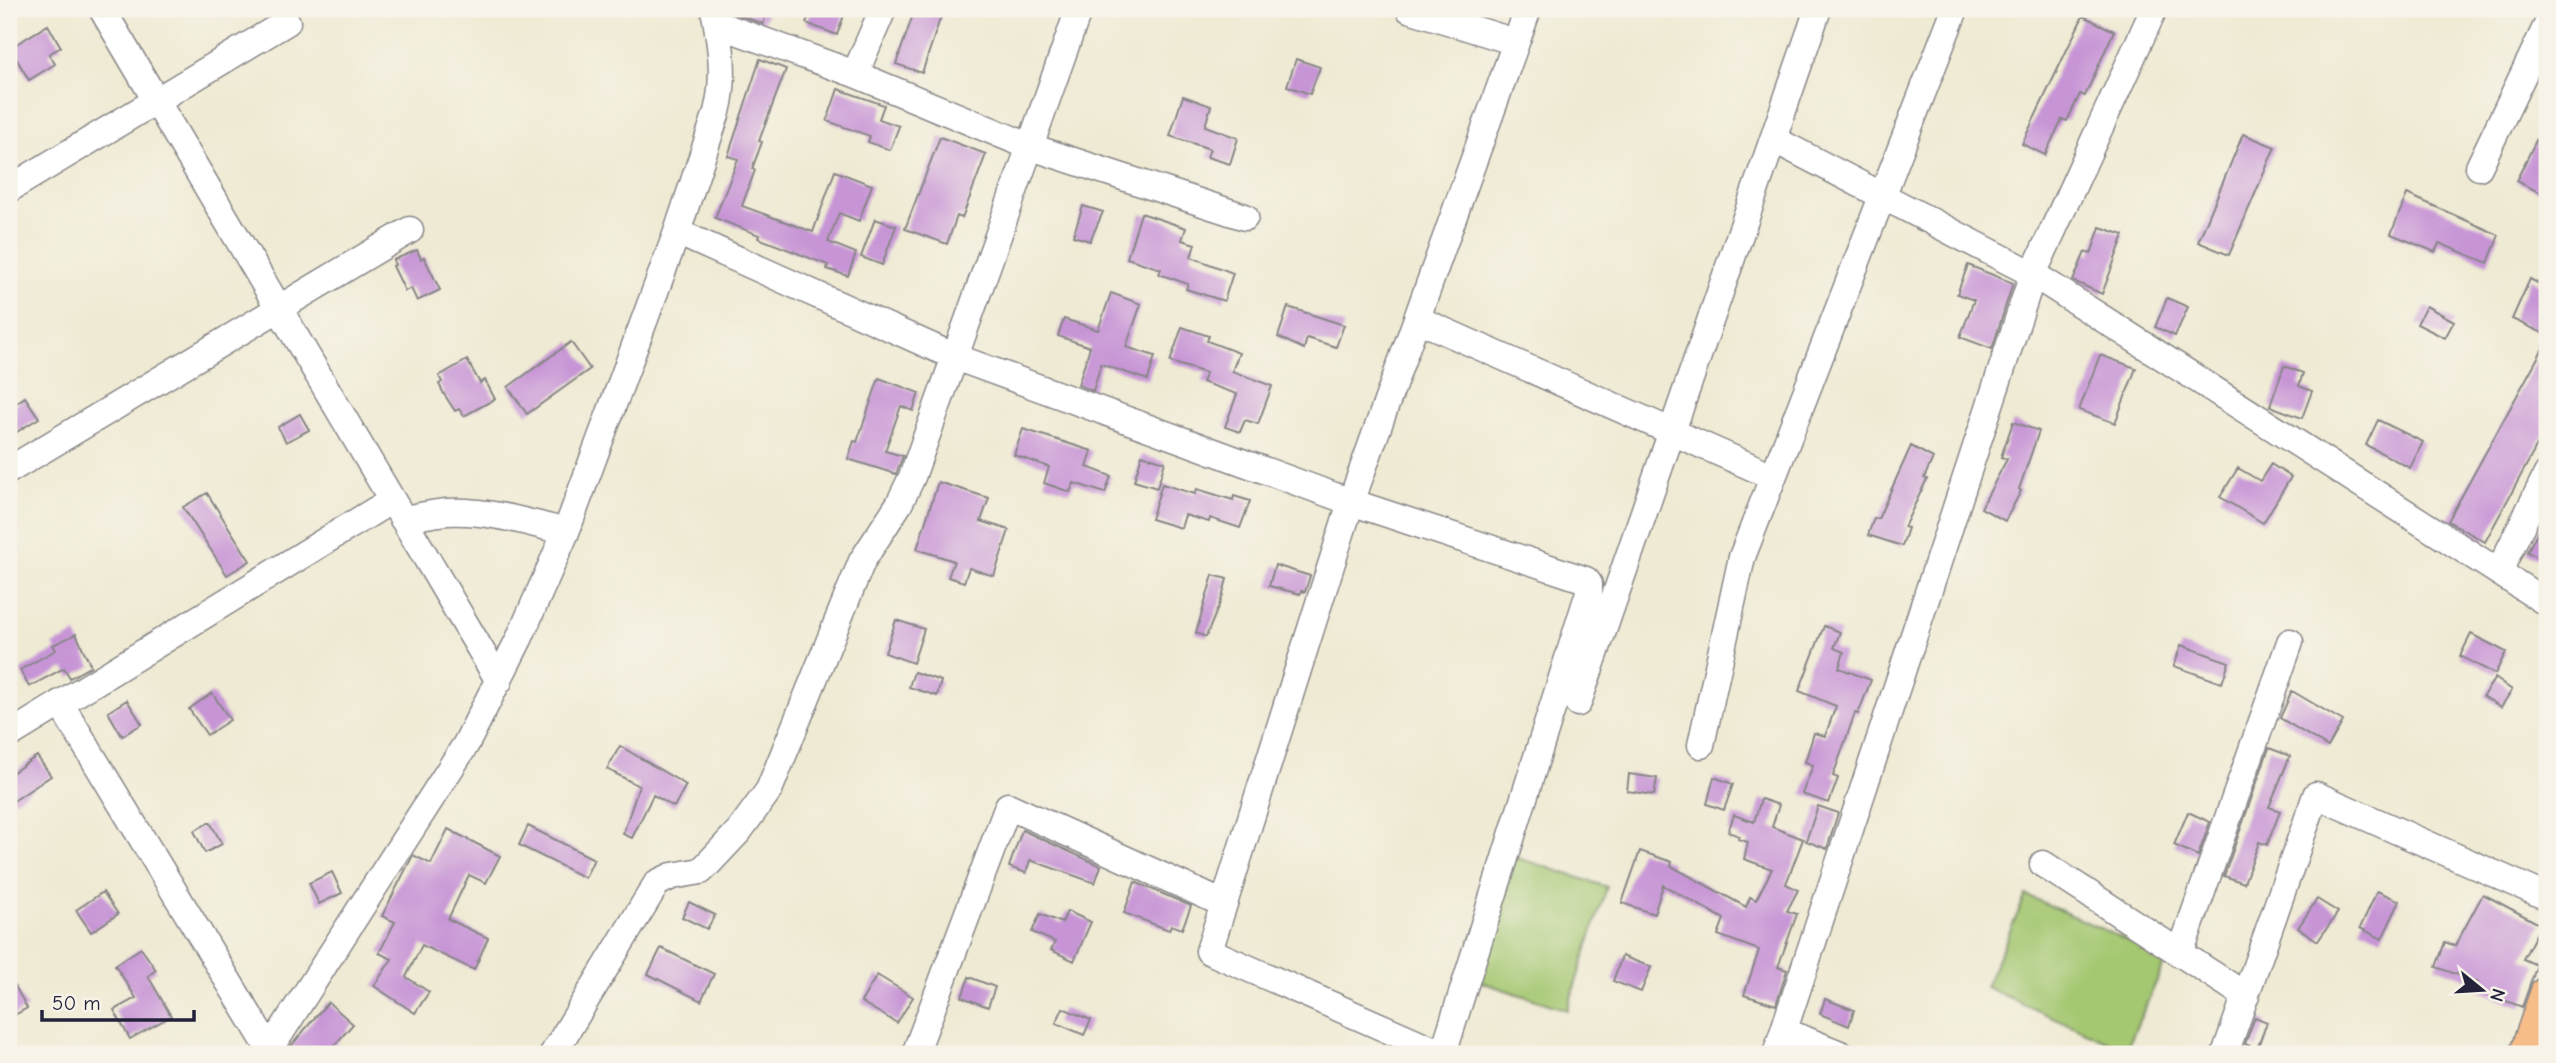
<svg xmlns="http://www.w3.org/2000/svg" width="2556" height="1063" font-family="'Comic Neue',sans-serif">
	<rect width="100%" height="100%" fill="#f7f3e8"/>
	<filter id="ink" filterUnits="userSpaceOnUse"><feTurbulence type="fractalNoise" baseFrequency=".0143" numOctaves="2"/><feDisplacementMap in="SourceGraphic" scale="14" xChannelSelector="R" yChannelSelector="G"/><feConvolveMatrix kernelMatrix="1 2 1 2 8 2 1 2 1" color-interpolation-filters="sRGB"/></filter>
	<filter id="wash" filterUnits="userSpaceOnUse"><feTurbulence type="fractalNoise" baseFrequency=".00686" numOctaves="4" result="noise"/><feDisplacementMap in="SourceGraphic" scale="28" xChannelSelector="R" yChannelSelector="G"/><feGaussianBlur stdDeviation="1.57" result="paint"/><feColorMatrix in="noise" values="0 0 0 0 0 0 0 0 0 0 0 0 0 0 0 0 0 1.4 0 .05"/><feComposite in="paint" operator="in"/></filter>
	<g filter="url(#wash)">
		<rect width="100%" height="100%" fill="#efead3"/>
		<path fill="#a4c771" stroke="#637456" stroke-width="2" d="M1515,857L1607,887L1567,1010L1475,980Z
			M2026,895L2167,958L2126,1050L1985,987Z"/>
		<g id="blocks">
			<path fill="#c795d6" d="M730,9H756L767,13L763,24L731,12Z
				M811,9H828L844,15L837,35L806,23Z
				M915,9L941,16L922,73L896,64Z
				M2083,16L2114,31L2085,96L2080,94L2067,121L2062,119L2045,155L2022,144Z
				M48,25L61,47L49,54L55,64L29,80L10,48Z
				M760,59L786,69L759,141L762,142L752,169L755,170L742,206L813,232L835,171L872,185L859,221L839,213L828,242L856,253L848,276L827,269L828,265L758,238L759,235L715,218L738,159L728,156Z
				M1296,59L1320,67L1310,94L1287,86Z
				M838,89L884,105L879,119L899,126L890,150L868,142L870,136L827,121Z
				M1183,96L1211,106L1205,126L1238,138L1230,164L1207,157L1210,149L1170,136Z
				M2547,118V196L2516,181Z
				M2243,134L2275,147L2229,255L2198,242Z
				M940,137L986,154L962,218L957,216L947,244L905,229Z
				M2407,194L2499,235L2488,263L2439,243L2435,252L2391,234Z
				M1083,206L1103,212L1090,241L1073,236Z
				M1141,213L1186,228L1182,240L1195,244L1191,257L1233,273L1224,301L1186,289L1188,284L1159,274L1161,269L1127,258Z
				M875,219L896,226L882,265L861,257Z
				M2100,227L2124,235L2102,294L2073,281L2085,252L2091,254Z
				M417,250L421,259L424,257L440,290L417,301L411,288L405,291L393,266L395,265L393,260Z
				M1968,265L2013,283L1992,349L1960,337L1974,300L1957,294Z
				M2530,279L2547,288V335L2512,319Z
				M1111,293L1141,304L1126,347L1155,356L1148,380L1101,364L1093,391L1078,385L1090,347L1058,336L1064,319L1098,330Z
				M2167,298L2188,307L2175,336L2155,327Z
				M2426,306L2454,321L2445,338L2417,324Z
				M1288,307L1344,325L1336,347L1307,338L1304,349L1278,337Z
				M1182,327L1209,336L1207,341L1239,353L1232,371L1272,386L1258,424L1245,420L1240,432L1225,427L1237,394L1202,382L1206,373L1170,362Z
				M2547,341V427L2485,542L2448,521Z
				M571,342L590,369L527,414L508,387Z
				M2100,355L2136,368L2115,423L2079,410Z
				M467,360L480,383L485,380L495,399L464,416L459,409L455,411L444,394L439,384L442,382L439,376Z
				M2284,366L2303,373L2299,386L2312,391L2302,418L2270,406Z
				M879,378L919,393L913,411L901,406L885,451L903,456L896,474L848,459L854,441L857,442Z
				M25,397L39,418L15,433L9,423V408Z
				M300,414L309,430L286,442L278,427Z
				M2378,420L2423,442L2410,468L2366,445Z
				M2013,422L2039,431L2019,489L2021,491L2005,521L1981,508L2007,459L2001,457Z
				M1023,429L1092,451L1087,467L1111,476L1105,493L1074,483L1070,492L1044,483L1049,467L1014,455Z
				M1911,446L1933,458L1924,478L1927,479L1904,527L1908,528L1902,546L1868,535L1874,518L1878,519Z
				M1142,455L1165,462L1157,488L1134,481Z
				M2271,464L2291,477L2263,523L2220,497L2238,468L2260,481Z
				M938,482L989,498L981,521L1009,530L994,576L969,568L964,582L948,577L954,561L917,549Z
				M1162,484L1195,494L1197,489L1233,500L1234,496L1250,501L1240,528L1210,518L1209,522L1185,515L1181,528L1151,519Z
				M207,493L250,561L227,575L183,507Z
				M2547,514V562L2527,552Z
				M1275,565L1310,576L1305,592L1301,591L1300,594L1269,586Z
				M1213,575L1227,579L1222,598L1206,637L1196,633Z
				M896,620L924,629L913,663L885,653Z
				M1824,626L1840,632L1834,648L1844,652L1839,668L1871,680L1858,714L1855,713L1833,776L1838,778L1829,803L1802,794L1813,765L1805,762L1814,733L1825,736L1836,706L1799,691Z
				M76,634L91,666L70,678L64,668L29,687L20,670L56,650L53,645Z
				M2471,634L2506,652L2495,674L2460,656Z
				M2181,645L2229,662L2222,683L2174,666Z
				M914,672L941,681L937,696L909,687Z
				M2495,678L2512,690L2501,707L2483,696Z
				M2292,691L2343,721L2328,747L2280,718Z
				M212,693L230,720L207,735L189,709Z
				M127,700L142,724L122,736L108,712Z
				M620,746L686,785L674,807L653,795L632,838L623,834L639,786L607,769Z
				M2269,748L2290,756L2269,807L2280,811L2267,845L2259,842L2244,883L2224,876Z
				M37,756L51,776L9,804V775Z
				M1629,774L1657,778L1654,795L1627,791Z
				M1714,777L1733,784L1724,810L1707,804Z
				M1761,799L1779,805L1772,827L1803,839L1786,884L1798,890L1787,911L1797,914L1778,967L1787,970L1776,1005L1744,995L1759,950L1718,935L1724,919L1663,885L1654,914L1622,903L1640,851L1672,862L1671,866L1746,907L1750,897L1756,900L1772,869L1744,859L1748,842L1738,839L1739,836L1728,832L1734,815L1754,822Z
				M1818,806L1838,813L1827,849L1806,841Z
				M2188,812L2210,822L2198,856L2174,845Z
				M210,822L222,844L205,853L194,831Z
				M528,826L594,859L585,878L519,845Z
				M448,829L500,856L486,883L469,875L448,919L488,938L474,970L422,945L406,977L429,992L415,1013L374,986L392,959L379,953L395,922L382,916L413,855L431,864Z
				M1022,830L1101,866L1095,883L1030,860L1026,873L1009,867Z
				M332,872L342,893L319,904L309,883Z
				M1135,882L1191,906L1182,929L1171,925L1169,930L1124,913Z
				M2377,891L2400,901L2382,939L2360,928Z
				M103,892L118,914L91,932L76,910Z
				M2483,894L2541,925L2523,959L2537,965L2522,1007L2475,989L2478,982L2436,967L2445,942L2455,946Z
				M2317,899L2338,912L2318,941L2298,928Z
				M689,902L715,915L707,929L682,917Z
				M1067,911L1091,922L1074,961L1051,950L1055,942L1032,932L1040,914L1062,923Z
				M141,948L156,970L148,976L171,1016L130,1039L114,1010L136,998L115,965Z
				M661,948L714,974L701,1001L648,974Z
				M1622,956L1651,967L1641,992L1613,981Z
				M9,975L27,1008L9,1018Z
				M877,975L913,997L897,1023L861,1002Z
				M969,977L995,987L988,1007L962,997Z
				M1825,999L1854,1010L1849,1026L1820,1014Z
				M328,1002L353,1024L327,1054H300L291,1046Z
				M1063,1008L1091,1020L1084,1035L1056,1023Z
				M2255,1017L2267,1022L2257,1049L2245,1044Z"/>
		</g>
	</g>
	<g filter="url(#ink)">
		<use href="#blocks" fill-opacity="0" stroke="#888687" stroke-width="2"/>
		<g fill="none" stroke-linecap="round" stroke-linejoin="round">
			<defs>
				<path id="minor" d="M102,9L499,681
					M1409,9L1515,42
					M717,24L855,74L1031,147L1245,217
					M855,74L883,9
					M1773,139L2033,274L2547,603
					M2479,167L2547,25
					M9,189L287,22
					M677,232L955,357L1351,502L1586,580L1589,584V592L1443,1054
					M1417,319L1772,476
					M9,470L410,230
					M403,519C418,517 433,513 447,512C488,510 528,522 566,532
					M2499,571L2547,474
					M60,703L270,1050
					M1578,703L1818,9
					M9,735L392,500
					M1701,745L1742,557L1955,9
					M2043,864L2246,996
					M2180,954L2290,642
					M1784,1031L1840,1054
					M267,1054L466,744L519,639L566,532L677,232L717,112C726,77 721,44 714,9
					M553,1054L657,883L672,876L701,871L707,865L739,831L769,790L862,561L899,504L912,477L1079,9
					M915,1054L1008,806L1224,904
					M1443,1054L1209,951L1351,502L1528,9
					M1776,1054L2033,274L2154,9
					M2225,1054L2316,795L2547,897"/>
				<path id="major" d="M2526,1054L2547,993"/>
			</defs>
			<use href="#minor" stroke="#888687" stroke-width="29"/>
			<use href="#major" stroke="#888687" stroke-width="36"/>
			<use href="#minor" stroke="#fff" stroke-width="26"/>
			<use href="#major" stroke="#f7bd88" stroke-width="33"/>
		</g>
	</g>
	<rect width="2556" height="1063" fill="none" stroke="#f7f3e8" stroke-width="35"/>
	<g transform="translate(2482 990) rotate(108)" stroke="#f7f3e8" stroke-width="5" paint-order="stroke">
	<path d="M0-5L12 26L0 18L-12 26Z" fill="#22223b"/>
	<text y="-10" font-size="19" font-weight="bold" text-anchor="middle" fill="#22223b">N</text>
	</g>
	<path d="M42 1010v10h152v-10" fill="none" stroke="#22223b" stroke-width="3.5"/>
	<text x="52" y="1010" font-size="21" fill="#22223b" stroke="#f7f3e8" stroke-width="5" paint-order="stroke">50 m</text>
</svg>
